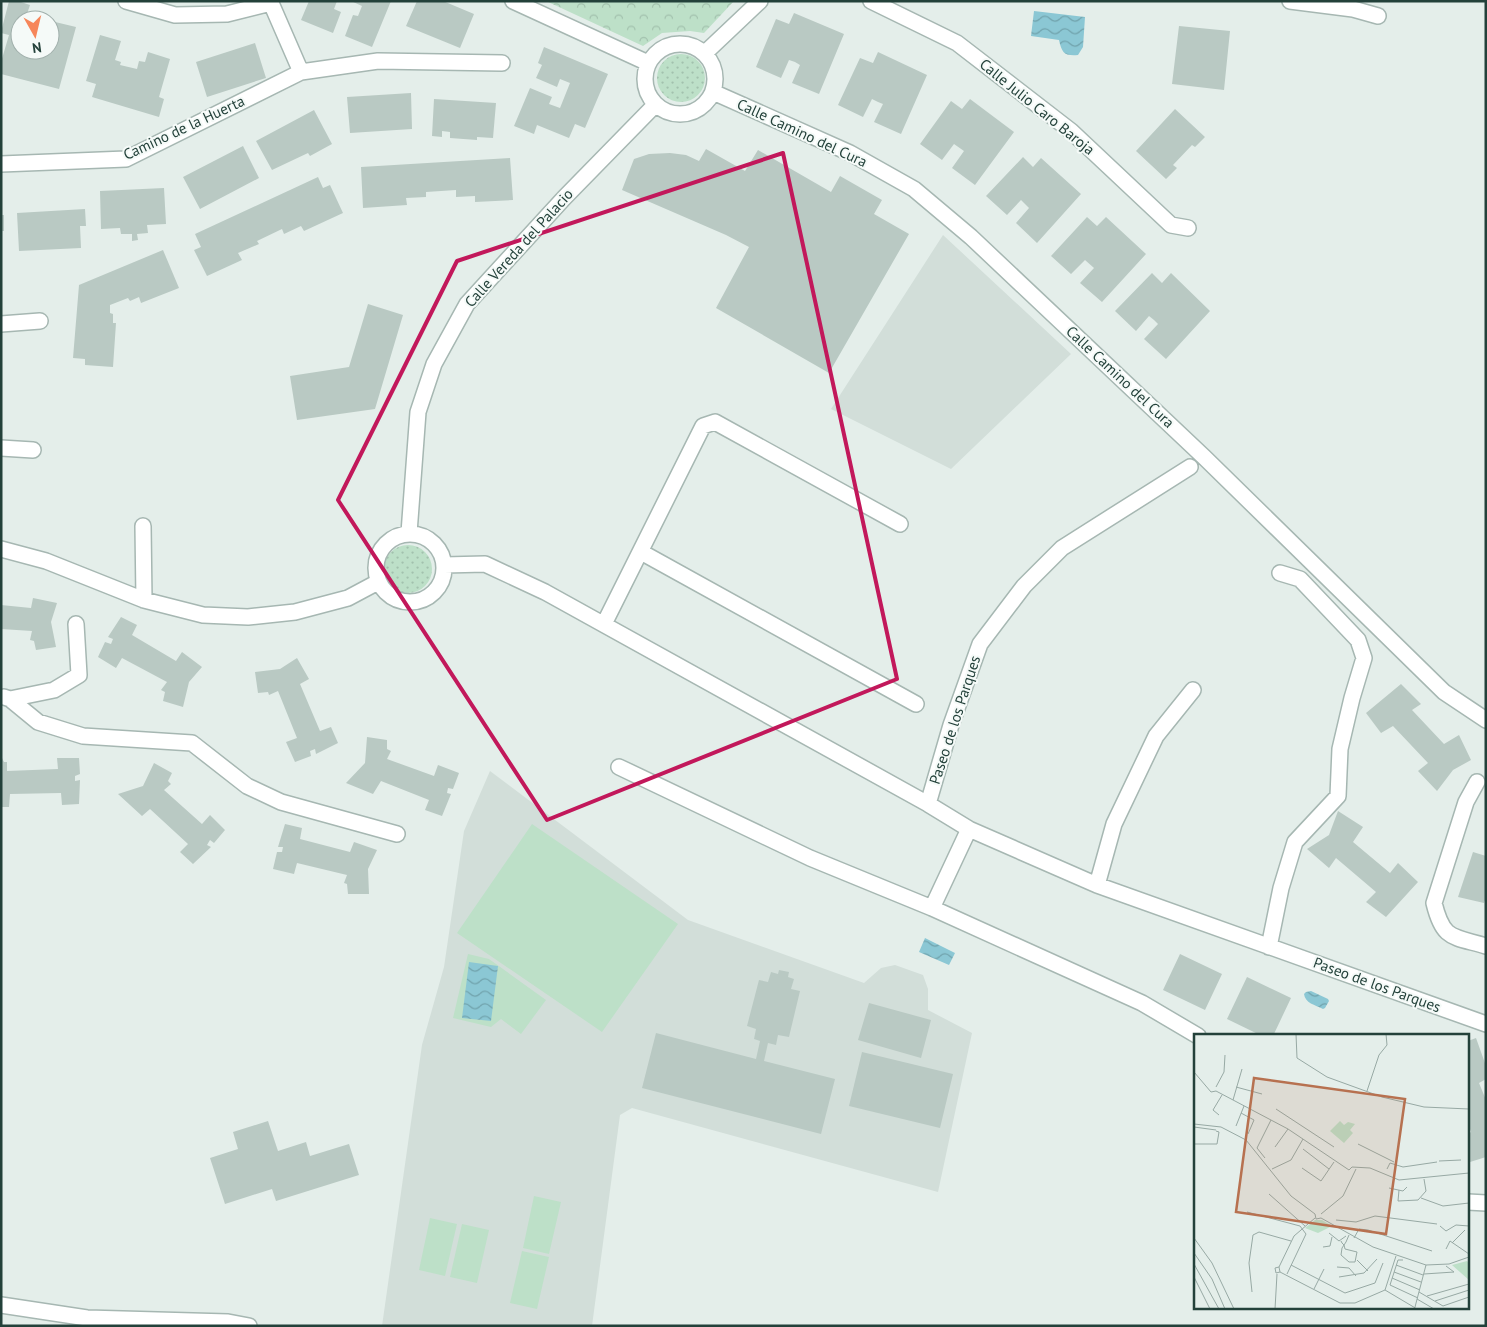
<svg xmlns="http://www.w3.org/2000/svg" width="1487" height="1327" font-family="'PT Sans',sans-serif">
	<defs>
		<pattern id="park-crowns" width="20" height="18" patternUnits="userSpaceOnUse" patternTransform="scale(1.25)"><rect width="20" height="18" fill="#bde0c8"/><path d="M2 6a3 3 0 1 1 6 0M12 15a3 3 0 1 1 6 0" fill="none" stroke="#a2c1ad"/></pattern>
		<pattern id="garden-dots" width="8" height="8" patternUnits="userSpaceOnUse" patternTransform="scale(1.25)"><rect width="8" height="8" fill="#bde0c8"/><path d="M2 2h.1M6 6h.1" fill="none" stroke="#a2c1ad" stroke-width="1.8" stroke-linecap="round"/></pattern>
		<pattern id="water-waves" width="16" height="10" patternUnits="userSpaceOnUse" patternTransform="scale(1.25)"><rect width="16" height="10" fill="#8bc7d4"/><path d="M0 5q4-4 8 0t8 0" fill="none" stroke="#71a3ad"/></pattern>
	</defs>
	<rect width="100%" height="100%" fill="#e4eeea"/>
	<path fill="#d2ded9" d="M943,235L1071,354L951,469L831,409Z
		M490,771L688,920L864,983L881,968L895,965L923,975L928,989V1010L972,1033L938,1192L632,1108L620,1115L592,1326H382L422,1045L444,967L464,831Z"/>
	<path fill="url(#park-crowns)" d="M546,1H734L704,33L690,31L662,33L643,46Z"/>
	<path fill="url(#garden-dots)" d="M657 78a24 24 0 1 1 48 0a24 24 0 1 1-48 0Z
		M384 569a24 24 0 1 1 48 0a24 24 0 1 1-48 0Z"/>
	<path fill="#bde0c8" d="M532,824L678,924L602,1032L457,933Z
		M468,954L489,959L546,1000L521,1034L501,1019L491,1027L453,1018Z
		M534,1196L561,1202L549,1254L523,1248Z
		M430,1218L457,1224L445,1276L419,1270Z
		M462,1224L489,1230L477,1283L450,1277Z
		M522,1251L549,1257L537,1309L510,1303Z"/>
	<path fill="url(#water-waves)" d="M1034,11L1085,17L1083,47L1078,55C1064,56 1062,53 1059,40L1031,36Z
		M925,938L955,953L949,965L919,952Z
		M469,962L498,966L491,1021L462,1018Z
		M1311,991L1328,999L1329,1001L1325,1008L1323,1009C1315,1005 1305,1003 1304,994L1306,992Z"/>
	<path fill="#b9c9c3" d="M9,1H18L30,5L27,14L41,18L40,20H20V50H50V26L51,21L76,27L59,89L1,74V62L9,35L1,33V32Z
		M309,1H337L334,9L341,12L333,33L301,20Z
		M351,1H391L372,47L345,36L353,15L358,16L362,6Z
		M417,1H443L474,14L460,48L406,26Z
		M794,13L844,34L819,94L792,83L800,65L795,62L789,60L781,78L756,67L776,19L789,24Z
		M1179,26L1230,31L1224,90L1172,84Z
		M100,35L121,41L115,60L121,62L120,65L137,69L139,61L145,62L148,52L170,59L159,97L164,99L159,117L92,97L96,84L86,81Z
		M255,43L266,78L207,97L196,62Z
		M544,47L608,74L585,128L575,124L569,138L537,125L534,134L514,126L530,88L552,97L549,104L560,108L570,83L560,79L557,87L536,78L542,65L538,63Z
		M878,52L927,75L901,134L874,122L883,104L878,102L872,99L863,117L838,105L860,58L873,63Z
		M411,93L412,129L350,133L347,97Z
		M434,99L496,103L493,138L477,137V140L450,138V132L442,131V137L432,136Z
		M970,99L1014,132L975,185L952,168L964,151L954,144L942,160L920,144L951,101L962,109Z
		M1175,109L1205,137L1195,147L1192,145L1173,165L1177,168L1166,179L1136,151Z
		M314,110L332,144L310,156L308,153L272,170L256,141Z
		M243,146L259,178L200,209L183,177Z
		M706,149L745,171L758,150L831,192L840,176L882,200L874,214L909,234L829,373L716,308L749,247L726,235L622,190L634,159L649,154L670,153L686,155L699,161Z
		M1023,157L1033,167L1041,158L1081,194L1037,243L1016,223L1029,208L1021,200L1007,215L986,196Z
		M510,158L513,200L475,202V196L456,197V190L426,192V197L406,198L407,205L363,208L361,167Z
		M318,177L323,188L330,185L343,213L304,231L301,226L284,234L282,229L257,241L259,244L238,253L242,260L207,276L194,250L201,247L195,234Z
		M164,188L166,224L147,225L148,233L137,234L138,240L132,241V234H121L120,228L101,229L100,191Z
		M85,209L86,226H80L81,248L19,251L17,213Z
		M1,215H4V231H1Z
		M1087,217L1097,226L1106,217L1146,254L1102,302L1080,283L1094,268L1085,260L1071,274L1051,256Z
		M163,250L179,288L141,303L139,297L130,301L128,298L110,305V313L113,314V323H116L113,367L85,365V359L73,358L79,285Z
		M1152,273L1162,283L1171,273L1210,311L1166,359L1144,339L1158,324L1154,320L1149,316L1136,331L1115,311Z
		M368,304L403,315L375,409L297,420L290,376L349,367Z
		M33,598L57,603L51,622L56,647L36,650L34,641L30,640L32,631L1,629V605L31,608Z
		M121,617L137,625L132,635L176,661L182,652L202,667L189,682L183,707L163,701L165,692L161,690L167,682L122,658L116,668L98,657L105,642L111,644L113,639L108,637Z
		M297,658L309,679L300,684L320,731L331,727L338,743L316,754L315,749L310,751L311,756L295,762L286,742L297,738L278,691L269,695L268,692L258,693L255,672L280,669Z
		M1401,684L1421,704L1412,710L1444,744L1459,735L1471,760L1453,770L1437,791L1418,771L1428,763L1393,726L1381,733L1366,713Z
		M367,737L387,740V749L391,751L387,759L434,776L438,765L459,773L453,789L448,788L447,793L451,794L442,816L425,810L429,800L381,781L373,794L346,783L365,763Z
		M1,756L4,762H7V771L58,769L57,758H79L80,774L75,776V781L80,780L79,804L62,805L61,793L10,794L9,807H1Z
		M154,763L172,773L168,781L171,784L164,790L202,824L210,815L225,830L214,843L210,840L207,845L211,847L193,864L180,852L188,844L150,809L142,816L118,794L143,786Z
		M1338,811L1363,827L1353,842L1390,873L1398,863L1418,882L1386,917L1366,902L1376,892L1336,858L1329,868L1307,849L1329,835Z
		M285,824L302,828L300,839L350,852L354,842L377,850L368,869L369,894H348L347,884L344,883L347,875L297,863L294,874L273,869L277,852H282L283,847H278Z
		M1473,852L1486,856V897L1484,903L1458,897Z
		M1180,954L1222,974L1205,1010L1163,990Z
		M779,970L789,972L788,977L794,979L791,989L800,991L789,1037L778,1035L776,1045L768,1043L764,1061L835,1079L821,1134L642,1088L656,1033L756,1059L760,1041L754,1039L756,1029L747,1026L759,980L768,982L771,972L778,974Z
		M1247,977L1291,998L1273,1036H1262L1227,1019Z
		M869,1003L931,1020L921,1058L858,1040Z
		M1476,1038L1486,1066V1079L1479,1083L1486,1100V1157L1470,1162L1468,1158V1134L1471,1132L1468,1124V1041Z
		M862,1052L953,1074L940,1128L849,1106Z
		M268,1121L278,1151L306,1142L310,1156L349,1144L359,1175L276,1201L272,1189L225,1204L210,1158L238,1149L233,1132Z"/>
	<g fill="none" stroke-linecap="round" stroke-linejoin="round">
		<defs>
			<path id="minor" d="M126,1L175,15L227,14L271,3V1
				M513,1L648,63
				M871,1L957,43L1071,131L1171,225L1188,228
				M1290,1L1353,9L1378,16
				M271,3L301,72
				M645 79a35 35 0 1 1 70 0a35 35 0 1 1-70 0Z
				M705,53L760,1
				M713,92L850,153L914,189L971,237L1204,457L1444,692L1486,720
				M1,164L126,159L301,72L378,61L502,63
				M1,324L40,321
				M1,448L33,450
				M143,526L144,600
				M409,533L418,412L434,364L467,304L564,198L655,105
				M376 568a34 34 0 1 1 68 0a34 34 0 1 1-68 0Z
				M1,549L46,561L144,600L203,615L248,617L295,612L348,598L378,582
				M641,552L916,704
				M444,565L485,564L545,592L928,804L969,829L1097,885L1486,1024
				M604,624L703,426L715,422L900,524
				M4,697L10,699L54,690L79,675L76,624
				M10,699L38,722L83,736L192,743L247,786L281,802L397,834
				M619,767L810,858L932,908L1142,1003L1198,1036
				M1477,782L1466,802L1434,903C1443,940 1452,936 1486,946
				M928,804L951,725L980,644L1024,586L1062,548L1190,467
				M1097,885L1114,824L1156,736L1193,690
				M932,908L969,829
				M1269,947L1281,888L1295,842L1338,796L1340,749L1352,698L1364,658L1358,640L1300,579L1280,573
				M1468,1202L1486,1203
				M1,1305L87,1318L228,1322L249,1326"/>
		</defs>
		<use href="#minor" stroke="#a6b7b2" stroke-width="18"/>
		<use href="#minor" stroke="#fff" stroke-width="15"/>
	</g>
	<path fill="none" stroke="#c2185b" stroke-width="4" stroke-linejoin="round" d="M783,153L897,679L547,820L338,500L457,261Z"/>
	<g text-anchor="middle" stroke-width="4" stroke-linejoin="round" paint-order="stroke">
		<g font-size="15" fill="#23413a" stroke="#f5faf8">
			<text transform="translate(1037 107) rotate(39)" y="5">Calle Julio Caro Baroja</text>
			<text transform="translate(184 128) rotate(-25)" y="5">Camino de la Huerta</text>
			<text transform="translate(802 133) rotate(25)" y="5">Calle Camino del Cura</text>
			<text transform="translate(519 248) rotate(-48)" y="5">Calle Vereda del Palacio</text>
			<text transform="translate(1120 377) rotate(43)" y="5">Calle Camino del Cura</text>
			<text transform="translate(955 720) rotate(-72)" y="5">Paseo de los Parques</text>
			<text transform="translate(1377 985) rotate(20)" y="5">Paseo de los Parques</text>
		</g>
	</g>
	<g transform="translate(1194 1034)">
		<rect width="275" height="275" fill="#e4eeea"/>
		<path d="M121,186H128L138,192L124,199L111,194ZM273,227L274,228L275,246L258,231Z" fill="#bde0c8"/>
		<path d="M146,87L150,91L154,88L161,90L156,96L159,99L150,109L136,97Z" fill="#bde0c8"/>
		<path fill="none" stroke="#97a9a4" stroke-width="1" d="M102,0L103,24L133,43L188,63L230,73L275,75M0,38L17,58L22,57L94,95L155,136M22,53L30,38L31,21M42,53L68,60M173,57L185,21L193,11L192,0M39,66L48,35M82,75L140,113M47,79L60,86L54,100M25,81L19,76L28,61M0,90L27,93L52,106L97,162L121,180L122,185L127,184L179,213L232,231L255,230L275,223M42,92L50,72M0,93L22,96M0,110H23L25,98L22,97M164,110L200,128M81,113L94,95M109,115L135,135M71,124L63,114L77,86M245,127L267,126M108,134L127,147L140,128M78,135L97,126L109,105M193,135L196,129L209,133L243,128M155,136L158,133L176,134L205,146L275,139M195,154L209,157L213,153M205,156L204,167L224,166L232,157L230,145M75,160L111,192M227,164L249,172L275,169M53,178L106,192L112,200L93,240M127,180L149,162L162,135M142,186L162,188L181,182L243,190M246,192L252,197L262,191L275,192M135,199L145,207L152,202M0,204L18,229L40,275M160,204L165,195L174,196L238,217M147,207L148,209L150,211L151,215L163,218L161,228H155L147,221L148,214L152,208L155,201M258,209L271,196M129,213L136,212L138,203M252,215L256,207L275,220M0,219L18,245L31,275M163,226L174,237M209,226H204L196,251L224,264M0,230L25,275M97,231L151,259L181,249L189,229M202,231L229,241M85,233L86,238L82,239L81,234L85,233L100,202L121,184M143,233L155,234L162,242M86,238L146,269H161L191,256M200,238L227,248M230,240L260,238L252,232M0,243L16,275M145,243L170,239L183,225M198,244L226,256M120,255L130,235M191,256L223,275M191,256L202,222M58,258L55,229L59,201L65,198L97,207M225,258L249,272L275,263M233,262L275,250M223,265L240,275M241,267L275,256M221,273L232,231M81,275L83,240"/>
		<path fill="#b77150" fill-opacity="0.15" stroke="#b77150" stroke-width="2.5" d="M60,44L211,65L192,200L42,178Z"/>
		<rect width="275" height="275" fill="none" stroke="#23413a" stroke-width="2.5"/>
	</g>
	<rect width="1487" height="1327" fill="none" stroke="#23413a" stroke-width="5"/>
	<g transform="translate(35 35) rotate(172)"><circle r="24" fill="#f5faf8" stroke="#a1b0ac"/>
	<path d="M0-4L9 19L0 12L-9 19Z" fill="#f6865a"/>
	<text y="-8" font-size="14" font-weight="bold" text-anchor="middle" fill="#23413a">N</text>
	</g>
</svg>
